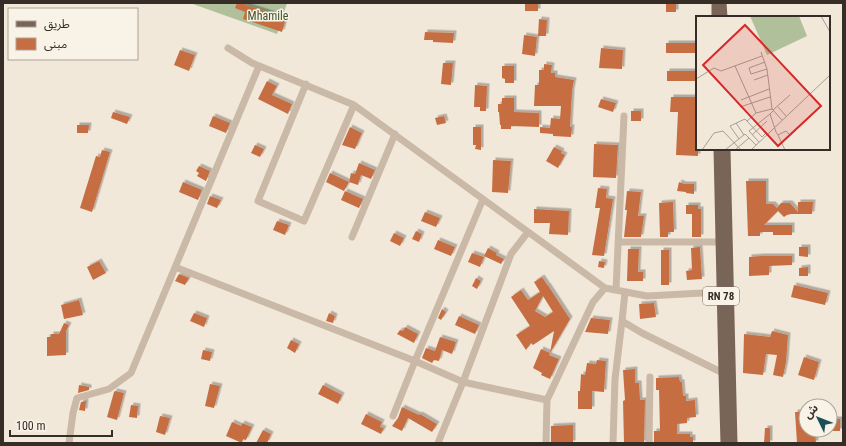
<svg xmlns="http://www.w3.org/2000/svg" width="846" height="446" font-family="'Roboto Condensed','Noto Sans Arabic',sans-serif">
	<defs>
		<filter id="shadow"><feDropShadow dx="2.5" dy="-2.5" stdDeviation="0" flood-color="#0004"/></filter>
	</defs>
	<rect width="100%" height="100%" fill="#f2e8da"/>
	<path fill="#b0c09a" d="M190,3H287L277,34Z"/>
	<path fill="#c66e43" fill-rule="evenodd" filter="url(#shadow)" d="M237,3H245V5L286,18L282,32L243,19L245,12L235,8Z
		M525,3H538V11H525Z
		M666,3H676V12H666Z
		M539,19L547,20L546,36H538Z
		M425,32L454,33L453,43L433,42V40H424Z
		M524,35L537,37L535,56L522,54Z
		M666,43H697V53H666Z
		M601,48L623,50L622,69L599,68Z
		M180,50L195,55L189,71L174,65Z
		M443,63H453L451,85L441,84Z
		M544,64L552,65L551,73H555V77L574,80L572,91L570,127H572L571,137L553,136V134L540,133V127L550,128L551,118L560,119L561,106H534L535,85H539V70H544Z
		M502,66H514V83H505V79L502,78Z
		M667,71H697V81H667Z
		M267,81L277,86L272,95L292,104L288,114L258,99Z
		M475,85L487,86L486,111H480V107H474Z
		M671,97H697L698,156L676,155L678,112H670Z
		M502,98H514V112L539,113V127L511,126V129H501V125H500L499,112H498V104H502Z
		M601,99L616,103L613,112L598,107Z
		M631,111H641V121H631Z
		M113,112L130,117L127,124L111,118Z
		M213,116L230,123L226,133L209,126Z
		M444,116L446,123L437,125L435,118Z
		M77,125H89L88,133H77Z
		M350,127L362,133L355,149L342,145Z
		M473,127H481V150L475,149L476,145H473Z
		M594,144L618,145L616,178L593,177Z
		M255,145L264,149L260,157L251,153Z
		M554,147L562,151L561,153L565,155L558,168L546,161Z
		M102,150L110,152L92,212L80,208L96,156L100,157Z
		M493,160L511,161L508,193L492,192Z
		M359,163L375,170L371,179L361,175L358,185L349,182L351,173L355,174Z
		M199,166L210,171L206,181L197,176L199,173L196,171Z
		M330,173L349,182L344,191L326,182Z
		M746,181H766V204H773L777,208L781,203H790L798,212V202H813L812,214H791L787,215L784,217L778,211L764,225H792V235H773V232H760V236H748Z
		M183,182L202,190L198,200L179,192Z
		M679,182L684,184H694V194L686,193V192L677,191Z
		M598,188L607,189L606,198L613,199L604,256L592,255L600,208H595Z
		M345,191L363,199L359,208L341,200Z
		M627,191L641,192L638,216H644L641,237H624L627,210H625Z
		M210,196L221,200L217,208L207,204Z
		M673,202L674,232H668V237H660L659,203Z
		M686,205H698V209H701V237H692V214H686Z
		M534,209L569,211L568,235L549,234L550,223H534Z
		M425,212L440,218L436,227L421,221Z
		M277,221L289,225L285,235L273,230Z
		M416,231L422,234L419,242L412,239Z
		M394,233L404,238L400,246L390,241Z
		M438,240L455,247L451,256L434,249Z
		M700,247L702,279L687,280L686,271L692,270L691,248Z
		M799,247H808V257L799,256Z
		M488,248L497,253L496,255L504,259L501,264L484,256Z
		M628,249H639L638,272H643V281H627Z
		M661,250H669V285H661Z
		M472,253L484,257L480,267L468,262Z
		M761,256H792V265L769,266V275L749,276V257Z
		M99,261L106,273L93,280L87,267Z
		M599,261L605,262L604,268L598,267Z
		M808,267V276H799V268Z
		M179,274L189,278L185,285L175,281Z
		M542,277L548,286H549V287L570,319L549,355L559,359L550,379L541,375L542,373L533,368L541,349L550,353L554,331L533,345L531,343L526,350L516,335L530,326L511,297L521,290L528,300L540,292L534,282ZM543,296L553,312L545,317L535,311Z
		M476,278L481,281L477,289L472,286Z
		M794,285L828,293L825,305L791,297Z
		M79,300L83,315L64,319L61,305Z
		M654,303L656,317L640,319L639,304Z
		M442,309L446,312L441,320L438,318Z
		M194,313L207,318L204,327L190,321Z
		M329,313L335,316L333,323L326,321Z
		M459,316L479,325L475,334L455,325Z
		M591,318L610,320L608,334L585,332Z
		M64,323L69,325L66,331V355L47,356V337H51V334H59Z
		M405,327L418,334L414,343L397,334L400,330L403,331Z
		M772,331L788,335L786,362L783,377L773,375L777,355L766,354L763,375L743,373L744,334L770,337Z
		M440,337L456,342L452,354L442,350L439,361L434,360L432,363L422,358L426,348L435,351Z
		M291,340L299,344L295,353L287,348Z
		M203,350L212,352L210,361L201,359Z
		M804,357L819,362L814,380L798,375Z
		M597,360L606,361L604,392L592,391V409H578V391H580L581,374L585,375L587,363L596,364Z
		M635,369V383H639L640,400H645L644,443H624L623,401L625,400L623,370Z
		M679,377L680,382H682L683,396H686V401L695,400L696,417L687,418V423L677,424V434H690V437H693V443H654V431H660L659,390H656V378Z
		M210,384L220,386L214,408L205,406Z
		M79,385L89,387V390L78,393Z
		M323,385L342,395L338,404L318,394Z
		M115,391L124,393L117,420L107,417L114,392Z
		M86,401L85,411L79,410L81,402Z
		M131,405L138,406L137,418L129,417Z
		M402,407L419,415L420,414L437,424L432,432L408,418L402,431L392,426L398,418Z
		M795,412H806V430H815L816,443H797Z
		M366,414L382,422L380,427L384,428L381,434L361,424Z
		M160,416L170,418L165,435L156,432Z
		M830,419H840V431H830Z
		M232,422L241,426L242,423L252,427L246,440L243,439L242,443L226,436Z
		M573,425V443H551V426Z
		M765,428H770V443H764Z
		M263,430L271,434L267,443H256Z"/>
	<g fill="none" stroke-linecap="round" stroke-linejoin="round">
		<path stroke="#cab9a6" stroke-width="7" d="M228,48L252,63L354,105L605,288L647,296L721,292
			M306,84L258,201L304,221L354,105
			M352,237L395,134
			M618,242H720
			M175,267L415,361L463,382L547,400L546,443
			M616,290L624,116
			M625,292L622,321L642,333L727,375
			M547,400L593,302L605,288
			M393,416L415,361L483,199
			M69,443L73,413L77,398L109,389L131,373L259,66
			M438,443L463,382L511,254L528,232
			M613,443L615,379L622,321
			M649,443L650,377"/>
		<path stroke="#786558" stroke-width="9" d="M722,3L723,17
			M716,17V3
			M718,149L723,373L725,443
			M726,149L733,443"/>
	</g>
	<g text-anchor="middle" stroke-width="3" stroke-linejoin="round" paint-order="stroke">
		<rect fill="#f9f2e6" stroke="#706860" stroke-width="1" x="703" y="287" width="36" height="18" rx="3"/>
		<g font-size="11" font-weight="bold" fill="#362d27">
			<text x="721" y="300">RN 78</text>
		</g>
		<g font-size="12" fill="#41542b" stroke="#f9f2e6">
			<text x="268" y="20">Mhamile</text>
		</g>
	</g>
	<g transform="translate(696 16)">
		<rect width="134" height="134" fill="#f2e8da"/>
		<path d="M54,0H103L111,20L71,39Z" fill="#b0c09a"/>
		<path fill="none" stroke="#a79d92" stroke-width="1" d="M125,0L134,16M65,36L71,53L76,93L86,104M69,46L53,52L55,58L71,53M39,50L60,97L51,105M0,63L18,52L25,55L66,40M58,64L72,59M45,84L73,73M44,91L74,81M82,91L90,100M77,94L94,79M77,95L74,98L80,116L82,119L90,115L94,119M60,97L76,93M40,107L48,119M61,108L71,118M56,119L71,105M82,119L89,134M43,123L34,110L49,103L66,121L70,117M63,126L53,115L74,98M6,134L18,117L27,115L45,134M29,134L49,118L60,129M39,134L53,122M55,134L134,59"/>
		<path fill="#d62828" fill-opacity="0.15" stroke="#d62828" stroke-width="2" d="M49,9L125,90L82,130L7,49Z"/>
		<rect width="134" height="134" fill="none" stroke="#362d27" stroke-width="2"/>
	</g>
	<rect width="846" height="446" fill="none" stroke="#362d27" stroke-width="8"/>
	<rect x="8" y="8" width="130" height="52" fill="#f9f2e6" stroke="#aba39a"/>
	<rect x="16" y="21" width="20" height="6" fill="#786558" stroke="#aba39a"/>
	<text x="44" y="28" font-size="12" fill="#362d27">طريق</text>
	<rect x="16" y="38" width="20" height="12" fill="#c66e43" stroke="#aba39a"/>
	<text x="44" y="48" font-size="12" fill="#362d27">مبنى</text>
	<g transform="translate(818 418) rotate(313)"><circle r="19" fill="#f9f2e6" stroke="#aba39a"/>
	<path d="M0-3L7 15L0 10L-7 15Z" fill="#1c4e57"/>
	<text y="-6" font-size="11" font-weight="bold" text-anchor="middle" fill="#362d27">ش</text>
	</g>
	<path d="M10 430v6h102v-6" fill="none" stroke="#362d27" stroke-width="2"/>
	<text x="16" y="430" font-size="12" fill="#362d27" stroke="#f9f2e6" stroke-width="3" paint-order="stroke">100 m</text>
</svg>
